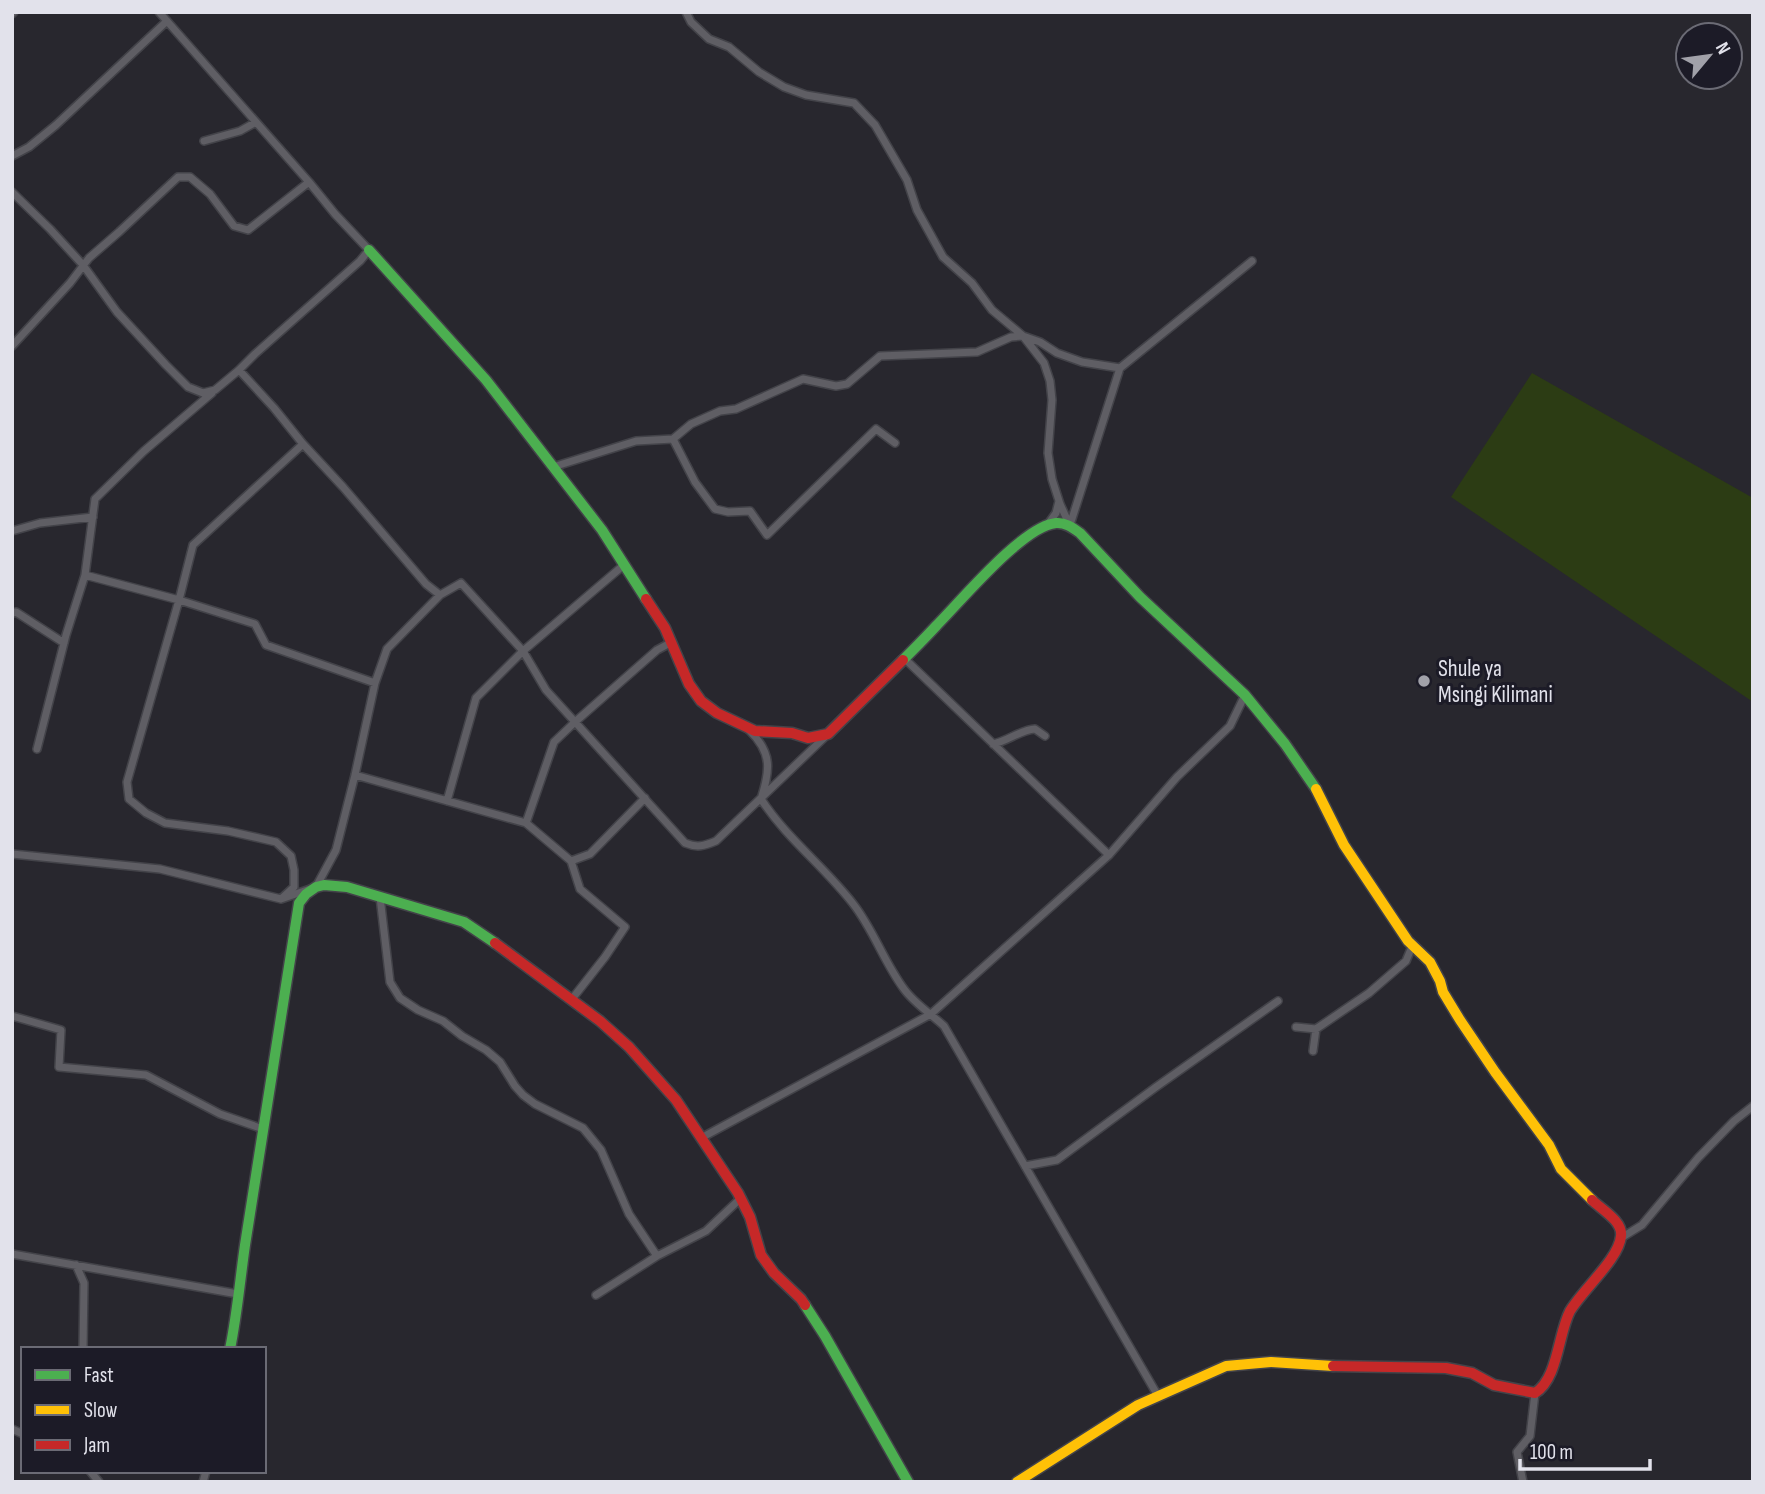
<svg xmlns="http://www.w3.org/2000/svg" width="1765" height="1494" font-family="'Sofia Sans Condensed',sans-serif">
	<rect width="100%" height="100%" fill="#28272e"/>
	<path fill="#2c3c14" d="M1532,373L1753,498V702L1451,497Z"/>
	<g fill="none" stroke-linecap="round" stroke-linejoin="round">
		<defs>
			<path id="street" d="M686,12L691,22L709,39L729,47L759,72L784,87L806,95L854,103L875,125L907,180L917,210L943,257L972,283L992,310L1023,336L1044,363L1050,381L1052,400L1048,453L1052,479L1060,504L1070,526
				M12,14L14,12
				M204,141L240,131L256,122
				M12,156L29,147L56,125L167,21
				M12,192L50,229L83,265L117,312L166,365L188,387L203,393L215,390L239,370L255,354L360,261L369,250L335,214L309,182
				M12,346L70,283L89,258L119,232L178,177H190L210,194L234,226L248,230L309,182L159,12
				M239,370L274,408L303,444L343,487L426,584L440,595L461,583L523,651L546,690L685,843C697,848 704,846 716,841L828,734
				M673,439L691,424L720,411L736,409L803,379L836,386L847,384L880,356L977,352L1011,337L1023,336L1040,342L1057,353L1082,362L1120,368
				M553,467L636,441L673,439L695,482L715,509L728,512L750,511L767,535L876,429L895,443
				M1048,524L1056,513L1059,501
				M1070,525L1120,368L1252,261
				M12,531L40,523L93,517
				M85,575L179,600L255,624L266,645L375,683
				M12,613L16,612L64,643
				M905,659L1109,855L1177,777L1230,726L1245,695
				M749,730C773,753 770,771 761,799C787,839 825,867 854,905C874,931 884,962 904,989C914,1003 931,1014 944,1026L1158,1396
				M993,744C1008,741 1020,730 1035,729L1045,736
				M37,749L66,635L85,575L95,499L144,451L212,393
				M355,775L526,823L571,861L580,889L625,927L605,957L572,999
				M447,801L476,698L523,651L625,564
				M526,823L554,742L575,722L657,650L672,642
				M12,854L160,869L281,899L316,887L336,850L355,775L375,683L387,649L440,595
				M571,861L590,854L645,798
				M380,897L390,982L400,998L418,1010L443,1021L462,1036L486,1050L500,1062L515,1086L523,1095L535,1104L583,1128L601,1150L629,1214L657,1256
				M281,899L294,887V870L291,856L276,842L228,831L165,823L146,813L129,799L127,782L179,600L193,545L303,444
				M12,1016L61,1030L59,1067L146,1075L220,1114L263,1129
				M1296,1027L1316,1029L1369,993L1406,961L1411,949
				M1313,1051L1316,1029
				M701,1138L931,1014L1109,855
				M1025,1166L1057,1160L1156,1087L1278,1001
				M1621,1238L1642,1225L1698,1158L1734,1121L1753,1106
				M12,1254L238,1294
				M76,1265L84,1283L83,1349
				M596,1295L657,1256L706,1231L741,1198
				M12,1429L23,1434
				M90,1471L99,1482
				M203,1482L206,1471
				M1523,1482L1517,1452L1530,1436L1535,1393"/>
			<path id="fast" d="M369,250L486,380L602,530L646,599
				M903,660C914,649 926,637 937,625C961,601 1023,526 1056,523C1065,522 1073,528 1080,533L1140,597L1245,695L1285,744L1316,789
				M805,1305L825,1336L908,1482
				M230,1349C237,1315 240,1280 245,1245L299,903L306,894L316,887L324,885L347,887L464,922L495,943"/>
			<path id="slow" d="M1316,789L1344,845L1408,941L1430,962L1440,981L1443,992L1460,1020L1495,1072L1549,1145L1561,1169L1592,1200
				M1017,1482L1138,1405L1226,1366L1271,1362L1333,1366"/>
			<path id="jam" d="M646,599L665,628L689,684L701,701L717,713L755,731L792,733L808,738L828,734L903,660
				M495,943L600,1021L629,1047L676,1100L738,1193L750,1217L761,1255L774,1273L801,1299L805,1305
				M1333,1366L1446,1368L1472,1373L1494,1385L1535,1393C1558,1379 1558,1334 1570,1311C1583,1289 1619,1259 1621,1236C1623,1221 1601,1209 1592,1200"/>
		</defs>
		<use href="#street" stroke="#434349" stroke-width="10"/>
		<use href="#fast" stroke="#434349" stroke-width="13"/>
		<use href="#slow" stroke="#434349" stroke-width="13"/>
		<use href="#jam" stroke="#434349" stroke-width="13"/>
		<use href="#street" stroke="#5f5e64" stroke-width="7"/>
		<use href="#fast" stroke="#4caf50" stroke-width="10"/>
		<use href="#slow" stroke="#ffc107" stroke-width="10"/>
		<use href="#jam" stroke="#c62828" stroke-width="10"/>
	</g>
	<circle fill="#a1a1a9" stroke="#1c1b27" stroke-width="2.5" cx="1424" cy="681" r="7"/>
	<g text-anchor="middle" stroke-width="6" stroke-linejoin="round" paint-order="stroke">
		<g font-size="23" fill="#e2e2eb" stroke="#1c1b27" text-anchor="start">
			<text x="1438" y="676">Shule ya<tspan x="1438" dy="26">Msingi Kilimani</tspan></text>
		</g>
	</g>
	<rect width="1765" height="1494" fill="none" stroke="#e2e2eb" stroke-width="28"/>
	<rect x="21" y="1347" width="245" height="126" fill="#1c1b27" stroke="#6b6b75" stroke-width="2"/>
	<rect x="35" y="1370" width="35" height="10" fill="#4caf50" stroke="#6b6b75" stroke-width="2"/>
	<text x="84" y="1382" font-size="21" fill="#e2e2eb">Fast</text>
	<rect x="35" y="1405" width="35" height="10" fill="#ffc107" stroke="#6b6b75" stroke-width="2"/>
	<text x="84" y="1417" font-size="21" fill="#e2e2eb">Slow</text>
	<rect x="35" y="1440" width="35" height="10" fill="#c62828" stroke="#6b6b75" stroke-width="2"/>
	<text x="84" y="1452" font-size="21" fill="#e2e2eb">Jam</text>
	<g transform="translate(1709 56) rotate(61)"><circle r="33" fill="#1c1b27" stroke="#6b6b75" stroke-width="2"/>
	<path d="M0-5L12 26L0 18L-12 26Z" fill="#a1a1a9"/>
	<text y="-10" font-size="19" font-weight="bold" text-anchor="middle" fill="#e2e2eb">N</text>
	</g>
	<path d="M1520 1459v10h130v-10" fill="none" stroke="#e2e2eb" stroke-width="3.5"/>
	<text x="1530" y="1459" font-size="21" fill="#e2e2eb" stroke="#1c1b27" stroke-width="5" paint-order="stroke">100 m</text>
</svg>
